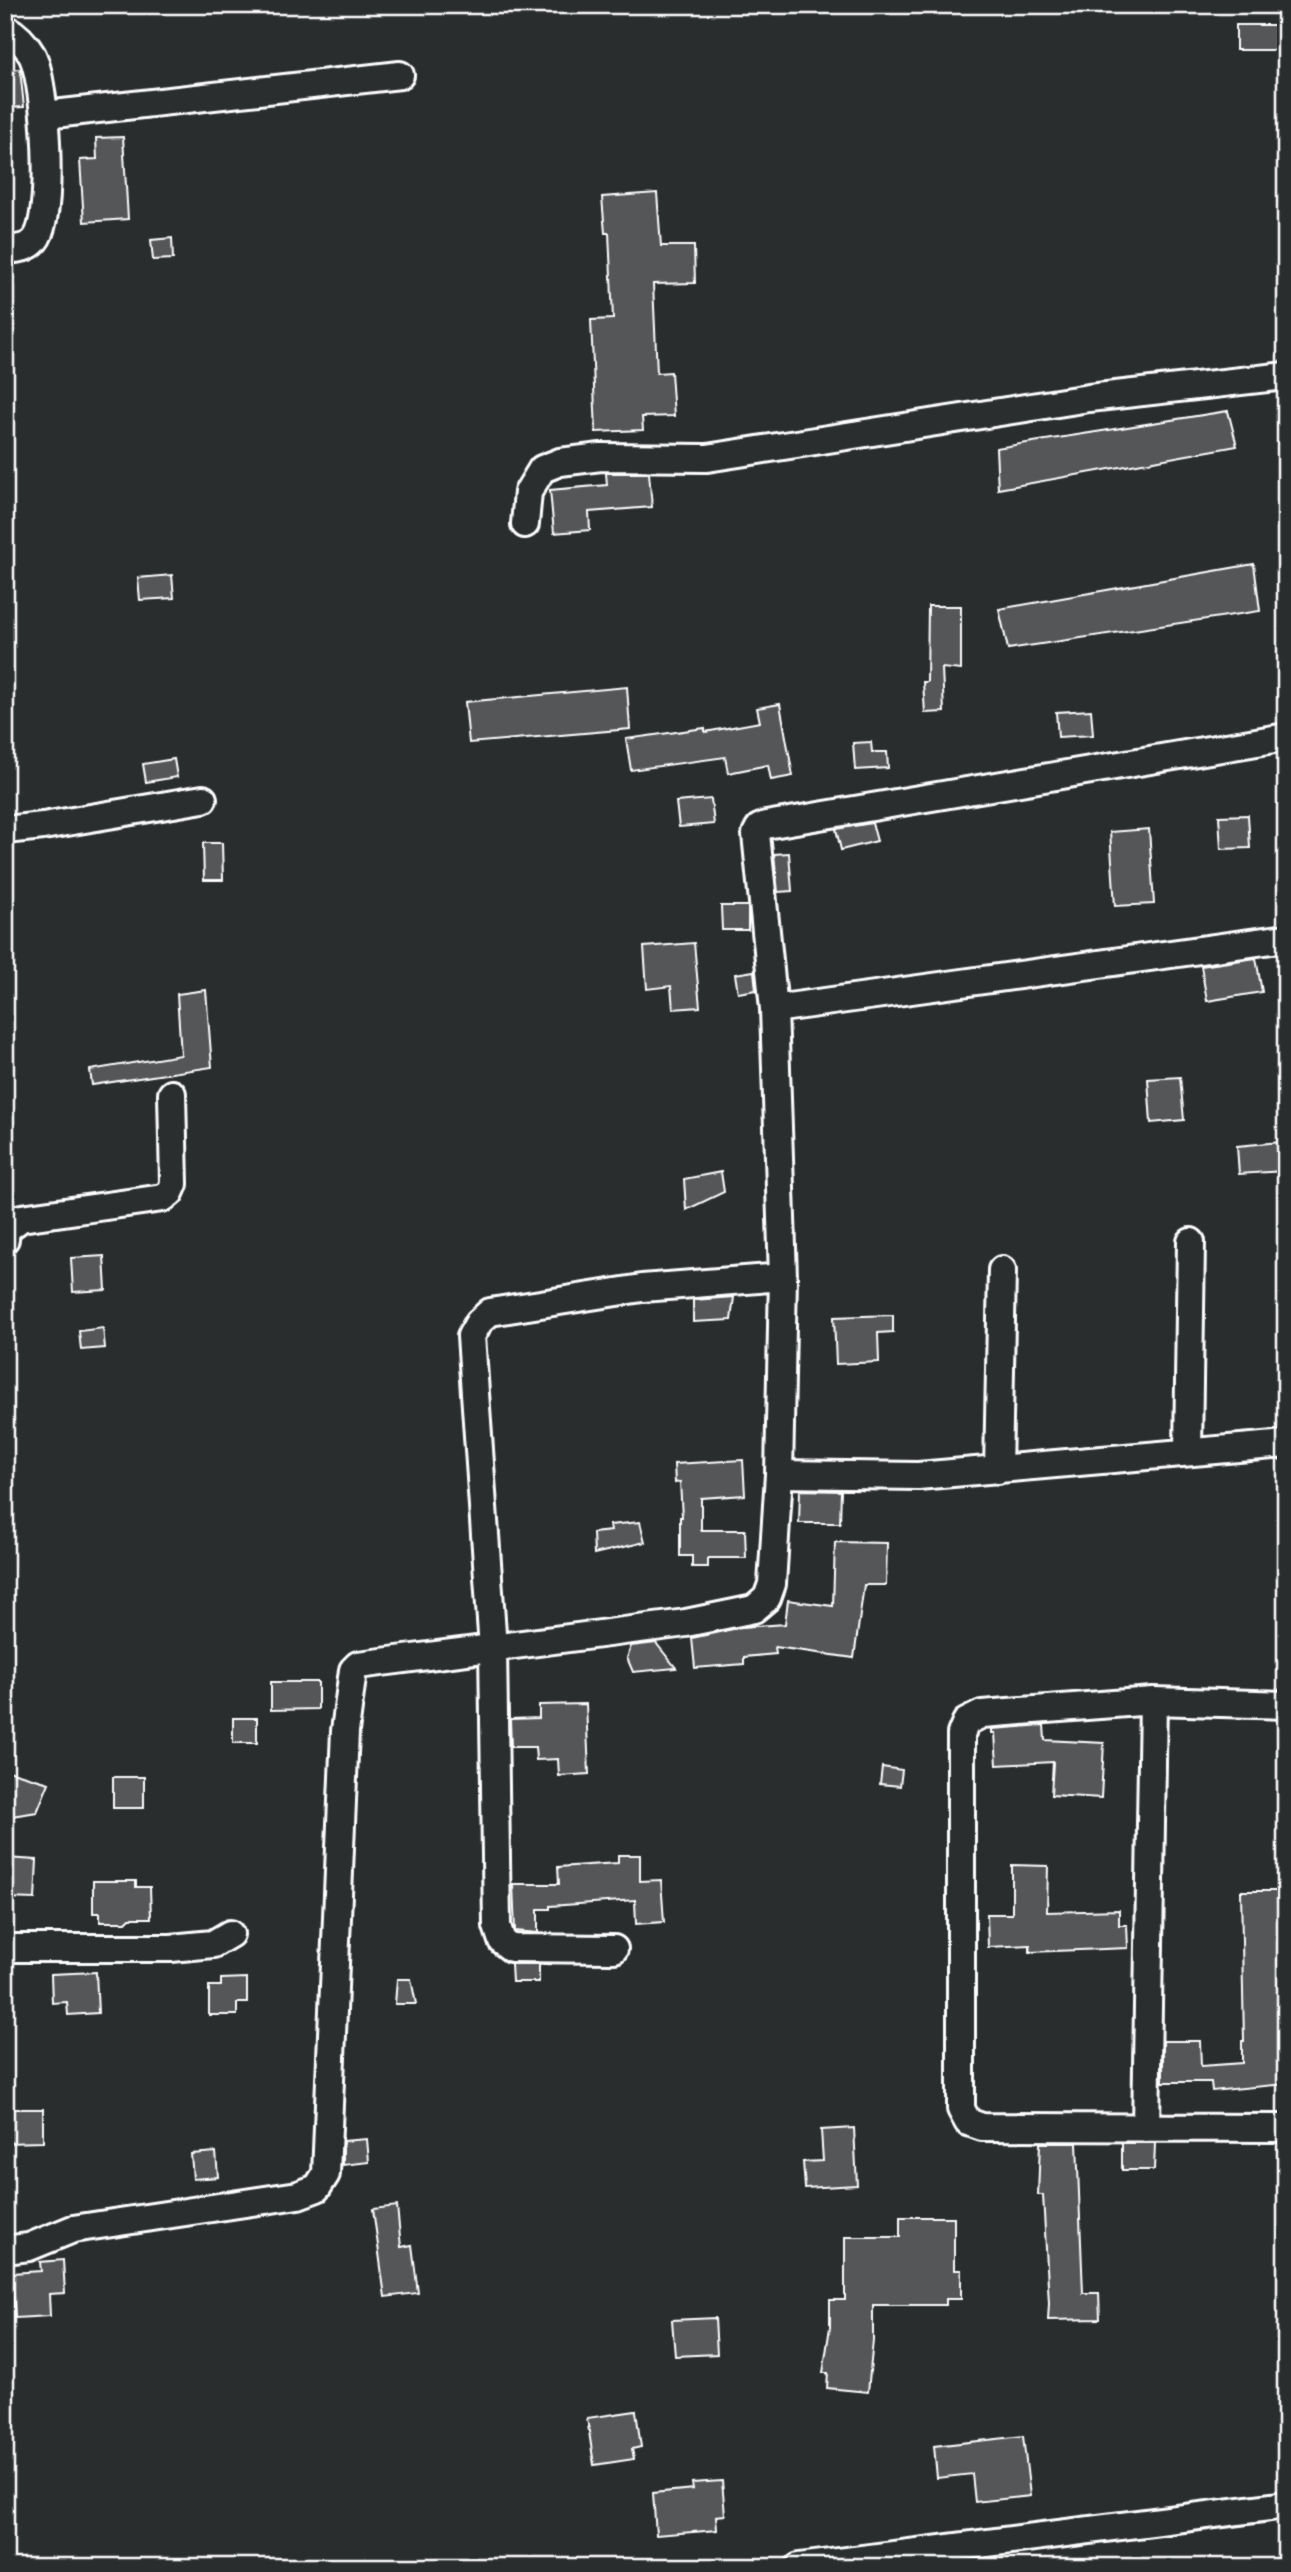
<svg xmlns="http://www.w3.org/2000/svg" width="1291" height="2572" font-family="Dekko,sans-serif">
	<rect width="100%" height="100%" fill="#2a2d2e"/>
	<filter id="ink" filterUnits="userSpaceOnUse"><feTurbulence type="fractalNoise" baseFrequency=".0143" numOctaves="2"/><feDisplacementMap in="SourceGraphic" scale="14" xChannelSelector="R" yChannelSelector="G"/><feConvolveMatrix kernelMatrix="1 2 1 2 8 2 1 2 1" color-interpolation-filters="sRGB"/></filter>
	<g filter="url(#ink)">
		<path fill="#555758" stroke="#fff" stroke-width="2" d="M1236,25H1286V50H1236Z
			M20,69L24,107L5,108V70Z
			M123,137L128,219L84,222L80,160L97,159L96,138Z
			M657,193L661,246H694L695,283L653,284L657,373L671,372L674,416L642,417L643,430L596,432L591,320L613,319L609,233H605L602,197Z
			M172,238L173,259L153,260L151,240Z
			M1228,411L1237,446L998,489L996,448Z
			M606,473H649L652,507L589,512L590,530L554,533L550,490L607,485Z
			M1254,564L1260,611L1008,649L999,609Z
			M172,575L174,598L140,600L138,578Z
			M928,606H961V670L942,668L944,712L925,713L923,682H927Z
			M627,687L630,729L469,743L465,702Z
			M780,704L793,776L771,780L768,765L728,773L725,757L631,770L626,739L705,728V732L760,722L757,708Z
			M1091,710L1093,735L1058,737L1056,712Z
			M871,742L872,752H887L888,768L855,770L853,743Z
			M174,759L177,777L146,782L143,764Z
			M711,799L714,824L679,827L676,802Z
			M1248,815L1250,848L1221,849L1219,816Z
			M872,823L877,841L841,850L836,829Z
			M1149,829L1154,904L1115,906L1110,832Z
			M203,843H222L223,880H204Z
			M789,853L792,891L778,892L774,854Z
			M721,906H748V930H722Z
			M694,943L700,1007L673,1009L671,986L647,989L644,947Z
			M1256,958L1262,992L1207,1001L1201,966Z
			M754,971L756,990L738,993L735,974Z
			M206,990L212,1067L92,1085L90,1070L181,1055L177,994Z
			M1180,1077L1184,1120L1151,1123L1148,1079Z
			M1281,1142L1283,1171L1239,1174L1237,1146Z
			M721,1172L724,1192L686,1210L684,1179Z
			M104,1256L106,1290L73,1292L71,1258Z
			M734,1297L731,1320L693,1322V1300Z
			M893,1315V1332L878,1333L879,1362L836,1364L834,1317Z
			M103,1328L105,1348L81,1350L79,1331Z
			M743,1460L745,1495L701,1498V1530H745L746,1558H708V1567H692V1556H680V1517H682L680,1482L675,1483L674,1464Z
			M800,1490L841,1491L840,1523H799Z
			M640,1522L645,1542L594,1554L593,1533L611,1531L610,1525Z
			M835,1542L887,1543L886,1585H864L854,1658L775,1647L776,1654L744,1657V1664L695,1668L692,1638L742,1627L785,1624L788,1600L833,1606Z
			M656,1643L676,1668L633,1672L627,1658L631,1646Z
			M271,1682H318V1709L271,1710Z
			M586,1704L589,1774L559,1776L558,1759L536,1760L535,1747H511L510,1719L539,1718V1705Z
			M233,1718H257V1743H233Z
			M1044,1725L1045,1740L1104,1743L1101,1798L1051,1795L1053,1762L997,1765L995,1733H992V1729Z
			M882,1767L902,1770L900,1786L880,1784Z
			M5,1770L49,1783L37,1812L5,1817Z
			M113,1777H144V1808H113Z
			M618,1855H640V1881L661,1880L664,1922L636,1924L635,1900L550,1906V1909H538V1933L515,1931L513,1884H559L558,1867L618,1863Z
			M5,1858L37,1860L35,1899L5,1898Z
			M1012,1865L1048,1866L1047,1912L1119,1910V1925H1127L1128,1948L1030,1952V1945L988,1947L987,1914H1012Z
			M93,1881H136V1887H150L151,1918H130L126,1922H100V1913H93Z
			M1241,1891H1286V2084L1212,2091L1211,2082H1163V2041H1200L1201,2066L1242,2063V2041H1244Z
			M511,1964H551L539,1965V1982H512Z
			M96,1972L98,2013L68,2015L67,2002L52,2003L51,1974Z
			M247,1978V2003H237V2015H209V1986H221V1979Z
			M397,1979H411L416,2004H395Z
			M5,2109H43V2142L5,2143Z
			M854,2128L857,2185L805,2188L803,2162L823,2161L821,2130Z
			M367,2139L369,2162L343,2165V2141Z
			M1040,2143H1077L1083,2293H1099L1100,2319L1048,2320L1049,2303L1043,2195H1038Z
			M1122,2143H1155L1154,2170H1122Z
			M216,2152L218,2177L193,2179L191,2154Z
			M397,2206L401,2247L412,2245L418,2293L385,2297L373,2209Z
			M900,2217H954V2270H961V2299H946V2305H873V2340L868,2392L827,2388L828,2373H823L830,2327V2300H845V2237H900Z
			M63,2260L65,2293L49,2294L50,2316L15,2318L12,2273L41,2271L40,2262Z
			M715,2318L717,2354L675,2356L672,2320Z
			M636,2411L641,2447L632,2449L634,2459L594,2465L587,2418Z
			M1023,2436L1030,2496L975,2502L972,2474L937,2478L934,2446Z
			M722,2481L725,2515L716,2516L717,2530L656,2535L653,2493L693,2489L692,2483Z"/>
		<g fill="none" stroke-linecap="round" stroke-linejoin="round">
			<defs>
				<path id="minor" d="M5,28C16,34 25,43 32,55C46,82 55,217 35,240C28,249 16,249 5,250
					M45,115L400,75
					M525,524L528,492L542,469L560,462L601,457L707,458L1089,398L1286,376
					M1286,737L766,825L759,828L756,834L774,1009L1286,938
					M5,830L43,826L203,799
					M5,1239L6,1229L21,1218L163,1198L170,1193L174,1184L172,1094
					M1188,1452L1191,1242
					M998,1470L1002,1270
					M779,1474L918,1476L1286,1444
					M1286,1705L1153,1701L982,1714L966,1722L961,1734V2109L968,2122L982,2127L1286,2128
					M5,1948H171L213,1944L230,1934
					M614,1949L511,1948L502,1941L497,1926L493,1648L471,1336L479,1322L490,1312L642,1288L783,1277
					M1146,2128L1153,1701
					M5,2250L29,2247L73,2229L298,2195L317,2188L326,2174L345,1731L353,1670L358,1665L686,1623L754,1609L767,1598L772,1584L779,1474L783,1277L774,1009
					M799,2567L1286,2505"/>
			</defs>
			<use href="#minor" stroke="#fff" stroke-width="32"/>
			<use href="#minor" stroke="#2a2d2e" stroke-width="26"/>
		</g>
	</g>
	<rect width="1291" height="2572" fill="none" stroke="#2a2d2e" stroke-width="28"/>
	<rect x="14" y="14" width="1263" height="2544" fill="none" stroke="#fff" stroke-width="2.5" filter="url(#ink)"/>
</svg>
